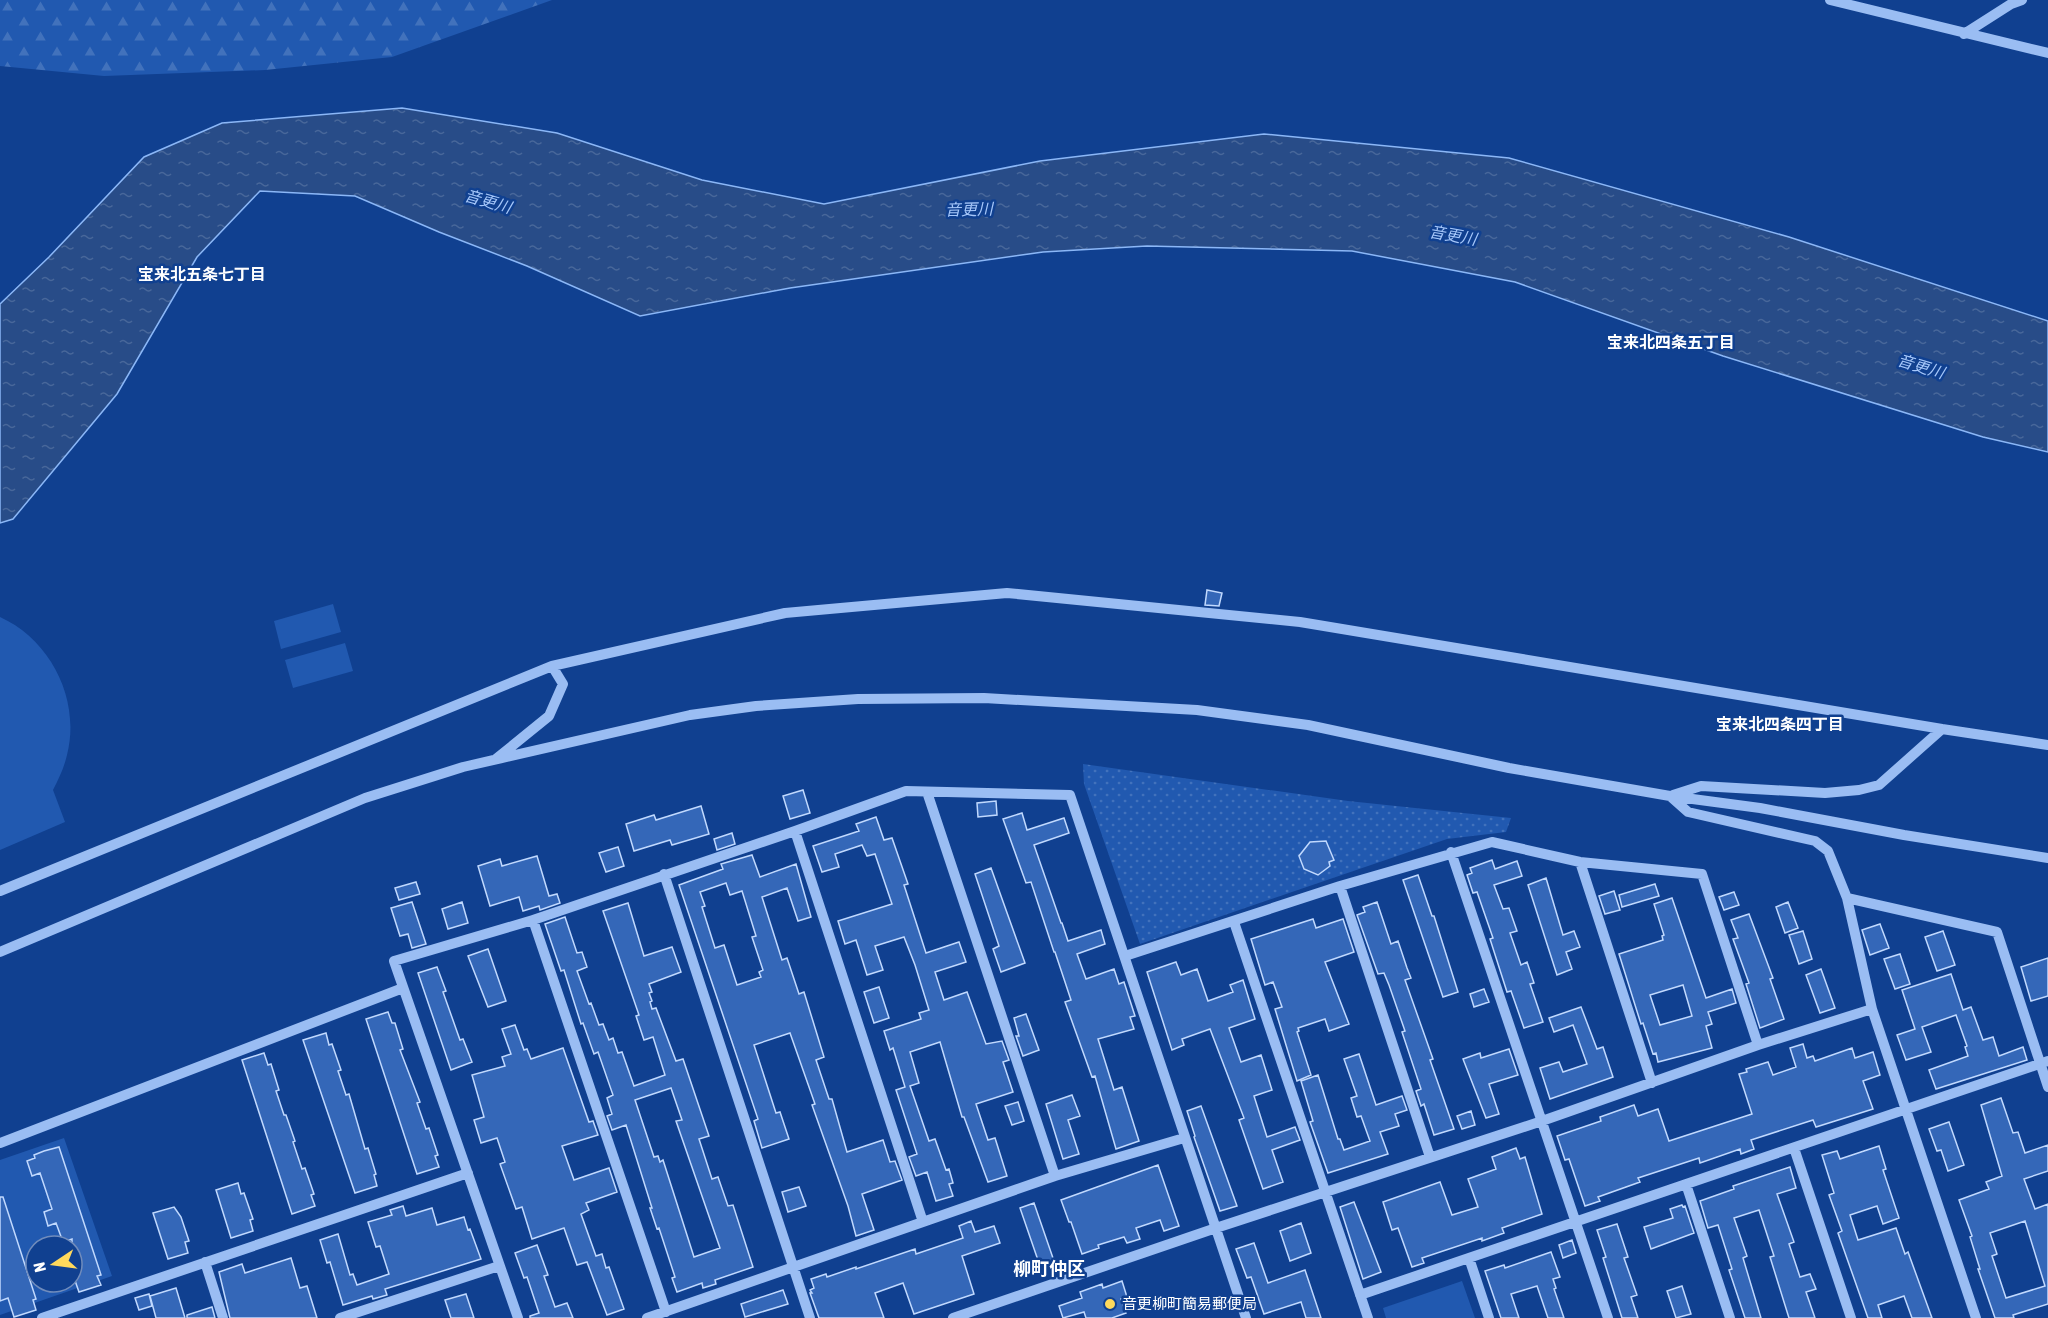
<svg xmlns="http://www.w3.org/2000/svg" width="2048" height="1318" font-family="'Asap Condensed','Noto Sans JP',sans-serif">
	<defs>
		<pattern id="forest-firs" width="22" height="20" patternUnits="userSpaceOnUse" patternTransform="scale(1.5)"><rect width="22" height="20" fill="#2159b0"/><path d="M5 1l3.5 6h-7zM16 11l3.5 6h-7z" fill="#4272bc"/></pattern>
		<pattern id="park-dots" width="8" height="8" patternUnits="userSpaceOnUse" patternTransform="scale(1.5)"><rect width="8" height="8" fill="#2159b0"/><path d="M2 2h.1M6 6h.1" fill="none" stroke="#4272bc" stroke-width="1.8" stroke-linecap="round"/></pattern>
		<pattern id="water-ripples" width="26" height="14" patternUnits="userSpaceOnUse" patternTransform="scale(1.5)"><rect width="26" height="14" fill="#284c88"/><path d="M2 4q2-2 4 0t4 0M15 11q2-2 4 0t4 0" fill="none" stroke="#48679a"/></pattern>
	</defs>
	<rect width="100%" height="100%" fill="#104090"/>
	<path fill="#2159b0" fill-rule="evenodd" d="M333,604L341,632L281,649L274,621Z
		M0,617C51,640 81,700 67,755C64,768 59,778 53,790L65,822L0,850Z
		M345,643L353,671L293,688L285,660Z
		M64,1138L112,1276L0,1315V1160ZM36,1246H72V1282H36Z
		M1462,1281L1475,1318H1386L1383,1308Z"/>
	<path fill="url(#forest-firs)" d="M0,0H552L392,57L265,70L104,76L0,66Z"/>
	<path fill="url(#park-dots)" d="M1083,764L1348,801L1511,818L1506,832L1447,839L1140,944L1084,784Z"/>
	<path fill="url(#water-ripples)" stroke="#8bb7f7" stroke-width="1.5" d="M402,108L557,133L702,180L824,204L1040,161L1264,134L1509,158L1789,237L2048,321V452L1983,437L1723,356L1515,282L1352,251L1147,246L1043,252L790,288L640,316L527,266L439,232L355,196L260,191L197,257L117,394L13,519L0,523V304L49,257L144,157L222,123Z"/>
	<path fill="#3467b8" stroke="#c1d9fe" stroke-width="1.5" fill-rule="evenodd" d="M1207,590L1222,593L1219,606L1205,605Z
		M803,790L810,813L790,819L783,796Z
		M996,801L997,815L978,817L977,803Z
		M701,806L709,834L672,845L670,840L634,851L626,824L654,815L656,820Z
		M1022,813L1027,830L1064,818L1069,833L1034,845L1061,923H1062L1068,941L1101,930L1105,944L1077,954L1086,979L1114,969L1119,984L1124,982L1135,1016L1130,1017L1134,1029L1098,1039L1114,1090L1122,1087L1139,1141L1116,1149L1095,1076L1092,1077L1065,1002L1071,1000L1055,952H1054L1031,882L1026,883L1003,819Z
		M876,817L884,840L892,838L908,884L904,885L926,953L959,942L966,962L935,972L944,1000L967,992L986,1044L1002,1041L1009,1060L1003,1062L1013,1092L976,1104L988,1140L995,1138L1007,1176L988,1182L964,1117H962L940,1042L910,1052L919,1083L910,1086L929,1141L935,1139L946,1170L949,1169L953,1183L949,1184L953,1196L936,1201L927,1172L916,1176L909,1157L917,1154L896,1090L905,1087L893,1048L890,1050L884,1031L921,1019L919,1013L929,1010L915,965L904,937L875,946L883,970L867,975L856,940L845,944L838,921L892,904L875,854L867,856L862,845L835,854L839,867L822,872L813,846L859,831L856,824Z
		M732,833L735,844L717,850L714,839Z
		M1326,841L1334,860L1329,862L1330,866L1318,875L1304,869L1299,856L1310,842Z
		M618,847L624,866L606,872L599,853Z
		M752,855L760,877L796,864L811,917L798,921L787,888L762,897L782,960L787,958L799,994L804,992L824,1057L816,1060L829,1099H832L847,1152L883,1140L890,1162L895,1161L902,1180L862,1194L874,1230L856,1236L848,1206L812,1105L815,1104L790,1033L754,1045L776,1113L780,1112L789,1139L762,1148L754,1121L758,1119L679,885L723,869L721,864ZM726,883L730,895L742,891L756,936L752,937L763,970L759,972L761,977L737,985L724,945L715,948L702,907L705,906L700,892Z
		M537,856L549,896L557,894L560,903L540,910L539,906L523,911L519,897L490,906L478,866L500,859L502,866Z
		M1492,860L1495,869L1517,861L1522,876L1494,885L1503,909L1509,908L1517,931L1510,933L1521,965L1527,962L1534,983L1530,984L1543,1022L1524,1028L1511,991L1507,992L1490,939L1493,938L1477,892L1473,893L1467,875L1472,873L1470,868Z
		M991,868L1025,963L1001,972L993,949L999,946L975,874Z
		M1418,875L1432,916H1434L1458,992L1443,997L1403,880Z
		M1546,878L1563,935L1574,931L1580,947L1566,952L1572,969L1557,975L1528,885Z
		M416,882L420,894L399,900L395,888Z
		M1655,884L1659,896L1622,907L1619,895Z
		M1614,891L1620,910L1605,914L1599,896Z
		M1734,892L1739,905L1724,910L1719,897Z
		M1672,898L1706,998L1732,989L1736,1003L1708,1012L1712,1024L1706,1026L1712,1048L1658,1062L1656,1053L1653,1054L1643,1023L1641,1024L1619,954L1663,940L1662,936L1664,935L1654,904ZM1683,985L1692,1016L1660,1025L1650,995Z
		M412,902L426,944L412,948L408,934L400,936L391,908Z
		M462,902L468,923L448,929L442,909Z
		M1377,902L1391,944L1398,941L1407,968L1411,978L1405,980L1433,1059L1430,1060L1454,1129L1434,1135L1424,1104L1421,1106L1416,1091L1421,1089L1402,1032L1405,1031L1389,985L1384,973L1378,974L1357,915L1365,912L1363,907Z
		M1788,902L1798,928L1785,933L1776,907Z
		M628,903L644,956L672,947L681,972L649,984L652,992L649,993L652,1001L650,1002L652,1009L656,1008L676,1061L683,1059L709,1136L699,1139L712,1179L718,1177L728,1206L733,1205L753,1267L715,1280L716,1284L703,1288L702,1283L677,1292L672,1278L675,1277L659,1228L657,1229L650,1208H652L626,1125L612,1130L607,1116L612,1114L607,1098L613,1095L598,1052L594,1054L583,1023L581,1024L564,970L561,971L545,924L565,917L577,953L582,952L587,967L577,971L589,1004L591,1003L599,1025L603,1024L609,1040L613,1038L618,1053L622,1052L634,1086L665,1075L653,1037L644,1040L636,1016L639,1015L603,911ZM671,1088L682,1120L676,1121L720,1248L694,1257L663,1160L660,1162L658,1156L654,1157L635,1100Z
		M1749,914L1773,978L1770,979L1784,1019L1760,1028L1746,984L1749,983L1733,939L1738,938L1731,920Z
		M1313,919L1316,928L1343,919L1354,952L1325,962L1349,1024L1329,1031L1325,1019L1298,1028L1299,1031L1297,1032L1311,1075L1297,1081L1275,1009L1282,1007L1273,982L1265,985L1251,939Z
		M1880,924L1889,948L1870,955L1862,930Z
		M1803,931L1812,959L1799,964L1789,935Z
		M1943,931L1955,965L1937,971L1925,937Z
		M488,949L506,1001L488,1007L468,956Z
		M1900,954L1910,984L1895,989L1884,959Z
		M2048,958V996L2031,1001L2021,967Z
		M1176,962L1181,975L1197,969L1208,1001L1233,992L1230,985L1243,980L1255,1019L1229,1028L1241,1062L1261,1055L1272,1090L1254,1096L1267,1137L1295,1127L1300,1140L1272,1150L1283,1182L1263,1189L1239,1120L1244,1118L1210,1029L1182,1039L1184,1045L1172,1050L1147,972Z
		M437,967L446,991L443,992L460,1040L463,1039L472,1062L451,1070L418,973Z
		M1821,969L1835,1008L1820,1013L1806,975Z
		M1951,974L1963,1010L1971,1007L1983,1040L1993,1037L1999,1056L2023,1047L2027,1060L1936,1089L1929,1070L1968,1056L1965,1047L1967,1046L1956,1015L1922,1027L1931,1052L1906,1060L1897,1035L1915,1029L1902,990Z
		M879,987L889,1018L874,1023L864,992Z
		M1484,989L1489,1002L1474,1007L1470,994Z
		M1581,1007L1597,1049L1603,1047L1613,1077L1550,1099L1540,1068L1559,1062L1563,1072L1587,1064L1573,1025L1554,1032L1549,1018Z
		M388,1012L392,1023H395L403,1049L400,1050L420,1102L417,1103L426,1129L429,1128L438,1155L435,1156L439,1167L417,1174L366,1019Z
		M1026,1014L1039,1050L1023,1056L1016,1036H1019L1014,1018Z
		M515,1025L524,1050L527,1049L531,1059L563,1048L589,1122L593,1121L598,1135L562,1146L574,1180L609,1168L617,1192L586,1203L589,1210L581,1214L596,1256L602,1254L606,1268L609,1267L624,1309L607,1315L587,1262L577,1265L564,1228L532,1239L522,1207L516,1209L500,1164L505,1162L497,1138L481,1143L474,1120L484,1117L472,1075L505,1066L502,1057L511,1054L502,1029Z
		M326,1033L329,1045L332,1044L341,1070L338,1071L346,1095L349,1094L365,1149L368,1148L376,1174L374,1175L377,1186L355,1193L303,1040Z
		M1803,1044L1807,1058L1813,1056L1815,1061L1852,1048L1855,1058L1873,1052L1880,1075L1863,1081L1873,1109L1816,1127L1813,1120L1751,1140L1754,1149L1741,1154L1740,1149L1700,1163L1699,1158L1638,1178L1640,1182L1598,1197L1600,1201L1585,1206L1569,1159L1565,1160L1557,1136L1601,1121L1600,1117L1634,1105L1638,1116L1658,1109L1669,1141L1752,1114L1739,1074L1747,1072L1746,1069L1768,1062L1773,1075L1796,1067L1790,1048Z
		M1509,1049L1518,1075L1489,1084L1499,1114L1486,1118L1463,1059L1480,1053L1481,1058Z
		M264,1053L268,1065L271,1064L279,1090L276,1091L284,1115H286L295,1141L293,1142L302,1169L305,1168L314,1194L311,1195L315,1206L292,1214L242,1060Z
		M1359,1054L1376,1105L1402,1096L1407,1110L1395,1114L1399,1126L1380,1132L1388,1154L1328,1173L1310,1122L1313,1121L1301,1081L1318,1075L1338,1139H1340L1344,1150L1370,1141L1361,1116L1357,1117L1351,1098L1357,1096L1344,1059Z
		M1072,1095L1080,1116L1068,1120L1079,1154L1063,1159L1046,1104Z
		M2001,1098L2013,1133L2018,1132L2025,1153L2048,1145V1171L2024,1179L2035,1209L2048,1204V1304L2013,1315L2014,1318H1995L1978,1269H1980L1970,1237L1972,1236L1959,1200L1989,1189L1986,1182L2002,1176L1981,1105ZM2025,1221L2045,1286L2006,1298L1992,1256L1997,1254L1990,1233Z
		M1018,1102L1024,1121L1012,1125L1005,1106Z
		M1201,1106L1237,1206L1220,1211L1194,1137L1195,1136L1187,1111Z
		M1471,1111L1475,1125L1462,1129L1457,1116Z
		M1949,1122L1964,1165L1948,1171L1941,1150L1937,1151L1929,1129Z
		M1879,1146L1886,1169L1883,1170L1899,1218L1883,1224L1877,1206L1850,1215L1858,1240L1896,1228L1905,1254L1908,1252L1932,1318H1912L1904,1296L1878,1305L1882,1318H1868L1838,1233L1842,1231L1829,1195L1834,1193L1822,1155L1837,1151L1840,1159Z
		M59,1147L101,1275L97,1276L101,1285L79,1292L72,1272V1239L63,1242L56,1223L48,1226L44,1212L52,1209L40,1173L32,1176L27,1161L35,1158L34,1155L44,1151Z
		M1516,1148L1520,1159L1525,1157L1542,1214L1502,1228L1504,1233L1482,1241V1238L1422,1258L1424,1263L1412,1267L1398,1228L1392,1230L1383,1202L1440,1182L1452,1215L1478,1207L1468,1179L1496,1169L1492,1157Z
		M1158,1165L1179,1226L1164,1231L1160,1220L1136,1228L1140,1239L1127,1243L1124,1237L1098,1245L1099,1248L1082,1254L1071,1222H1069L1061,1200Z
		M1790,1167L1796,1188L1777,1194L1794,1242L1789,1244L1800,1277L1810,1274L1816,1289L1806,1292L1815,1318H1789L1770,1257L1774,1256L1759,1210L1734,1218L1747,1256L1743,1258L1761,1318H1745L1729,1270L1732,1269L1718,1225L1708,1228L1700,1201L1734,1189L1733,1186Z
		M238,1183L241,1194L244,1193L253,1219L250,1220L253,1231L231,1238L216,1190Z
		M799,1187L806,1206L788,1212L782,1192Z
		M0,1197H3L36,1299L33,1300L36,1310L14,1317L8,1298L0,1301Z
		M1354,1202L1381,1272L1363,1279L1340,1207Z
		M1034,1203L1054,1261L1040,1266L1020,1208Z
		M1682,1205L1683,1207L1685,1206L1694,1233L1651,1249L1644,1227L1673,1218L1670,1209Z
		M403,1206L406,1216L432,1208L437,1225L464,1217L468,1230L470,1229L481,1259L385,1289L387,1295L373,1299L372,1296L343,1305L330,1262L327,1263L320,1240L338,1234L350,1275L353,1274L357,1285L389,1274L380,1246L376,1247L368,1222L392,1215L390,1210Z
		M174,1207L181,1217L189,1241L185,1242L188,1253L168,1259L153,1213Z
		M971,1221L975,1232L994,1226L1000,1243L962,1256L974,1294L914,1314L903,1283L875,1293L884,1318H819L810,1293H812L810,1290L814,1288L811,1279L826,1274L827,1277L856,1267V1269L915,1249L916,1254L963,1238L959,1226Z
		M1301,1223L1311,1253L1290,1261L1280,1231Z
		M1617,1224L1628,1257L1624,1258L1637,1295L1631,1297L1638,1318H1622L1603,1258L1606,1257L1597,1230Z
		M1572,1240L1576,1253L1563,1258L1559,1245Z
		M1254,1243L1268,1283L1305,1270L1321,1318H1306L1301,1302L1264,1314L1251,1277L1247,1278L1236,1249Z
		M537,1245L548,1275L544,1276L555,1307L567,1303L573,1318H530V1316L539,1313L527,1277L524,1278L515,1253Z
		M1551,1252L1560,1277L1553,1279L1556,1288L1554,1289L1564,1318H1548L1537,1286L1511,1294L1519,1318H1501L1485,1271L1504,1265L1505,1268Z
		M291,1258L300,1288L307,1286L317,1318H230L219,1272L242,1264L245,1273Z
		M1122,1281L1127,1297L1121,1299L1126,1313L1112,1318H1086L1084,1312L1063,1318L1059,1306L1082,1298L1080,1292L1102,1284L1103,1288Z
		M1682,1286L1691,1314L1676,1318L1667,1291Z
		M176,1288L185,1318H156L150,1296Z
		M783,1290L788,1304L745,1317L741,1304Z
		M149,1294L152,1306L139,1310L135,1298Z
		M466,1294L474,1318H451L445,1300Z
		M212,1307L215,1318H187V1315Z"/>
	<g fill="none" stroke-linecap="round" stroke-linejoin="round">
		<path stroke="#9abdf3" stroke-width="10" d="M1830,0L2048,53
			M1964,34L2011,4L2022,0
			M552,666L785,613L1007,593L1300,622L1942,729L1879,785L1859,790L1825,793L1701,786L1673,795
			M1942,729L2048,745
			M927,792L1055,1176
			M1670,796L1688,812L1815,841L1828,851L1847,898L1872,1009L1976,1318
			M795,831L923,1222
			M1451,852L1608,1318
			M1580,862L1652,1083
			M664,874L810,1318
			M1340,886L1430,1157
			M0,891L552,666L563,684L549,716L496,759
			M1847,898L1997,932L2048,1087
			M533,920L666,1312
			M1234,922L1368,1318
			M0,952L365,798L463,767L690,715L756,706L858,699L984,698L1197,710L1308,725L1509,768L1670,796L1760,808L1904,835L2048,858
			M1125,956L1340,886L1492,842L1580,862L1702,874L1758,1045
			M0,1143L403,988
			M1794,1148L1851,1318
			M1686,1184L1730,1318
			M1469,1258L1489,1318
			M205,1262L223,1318
			M1360,1295L2048,1061
			M42,1318L468,1173
			M340,1318L499,1266
			M518,1318L394,961L533,920L795,831L906,791L1070,795L1246,1318
			M647,1318L1055,1176L1184,1138
			M953,1318L1216,1228L1542,1121L1758,1045L1872,1009"/>
	</g>
	<circle fill="#ffd95c" stroke="#104090" stroke-width="2" cx="1110" cy="1304" r="6"/>
	<g text-anchor="middle" stroke-width="5" stroke-linejoin="round" paint-order="stroke">
		<g font-size="15" fill="#fff" stroke="#104090" text-anchor="start">
			<text x="1122" y="1309">音更柳町簡易郵便局</text>
		</g>
		<g font-size="16" font-style="italic" fill="#a6c7fa" stroke="#104090">
			<text transform="translate(488 201) rotate(16)" y="6">音更川</text>
			<text transform="translate(969 209) rotate(-1)" y="6">音更川</text>
			<text transform="translate(1453 235) rotate(10)" y="6">音更川</text>
			<text transform="translate(1921 366) rotate(17)" y="6">音更川</text>
		</g>
		<g font-size="16" font-weight="bold" fill="#fff" stroke="#104090">
			<text x="202" y="280">宝来北五条七丁目</text>
			<text x="1671" y="348">宝来北四条五丁目</text>
			<text x="1780" y="730">宝来北四条四丁目</text>
		</g>
		<g font-size="18" font-weight="bold" fill="#fff" stroke="#104090">
			<text x="1049" y="1275">柳町仲区</text>
		</g>
	</g>
	<g transform="translate(54 1264) rotate(257)"><circle r="28" fill="#104090" stroke="#708cbc" stroke-width="1.5"/>
	<path d="M0-4.5L10 22L0 15L-10 22Z" fill="#ffd95c"/>
	<text y="-9" font-size="16" font-weight="bold" text-anchor="middle" fill="#ffffff">N</text>
	</g>
</svg>
